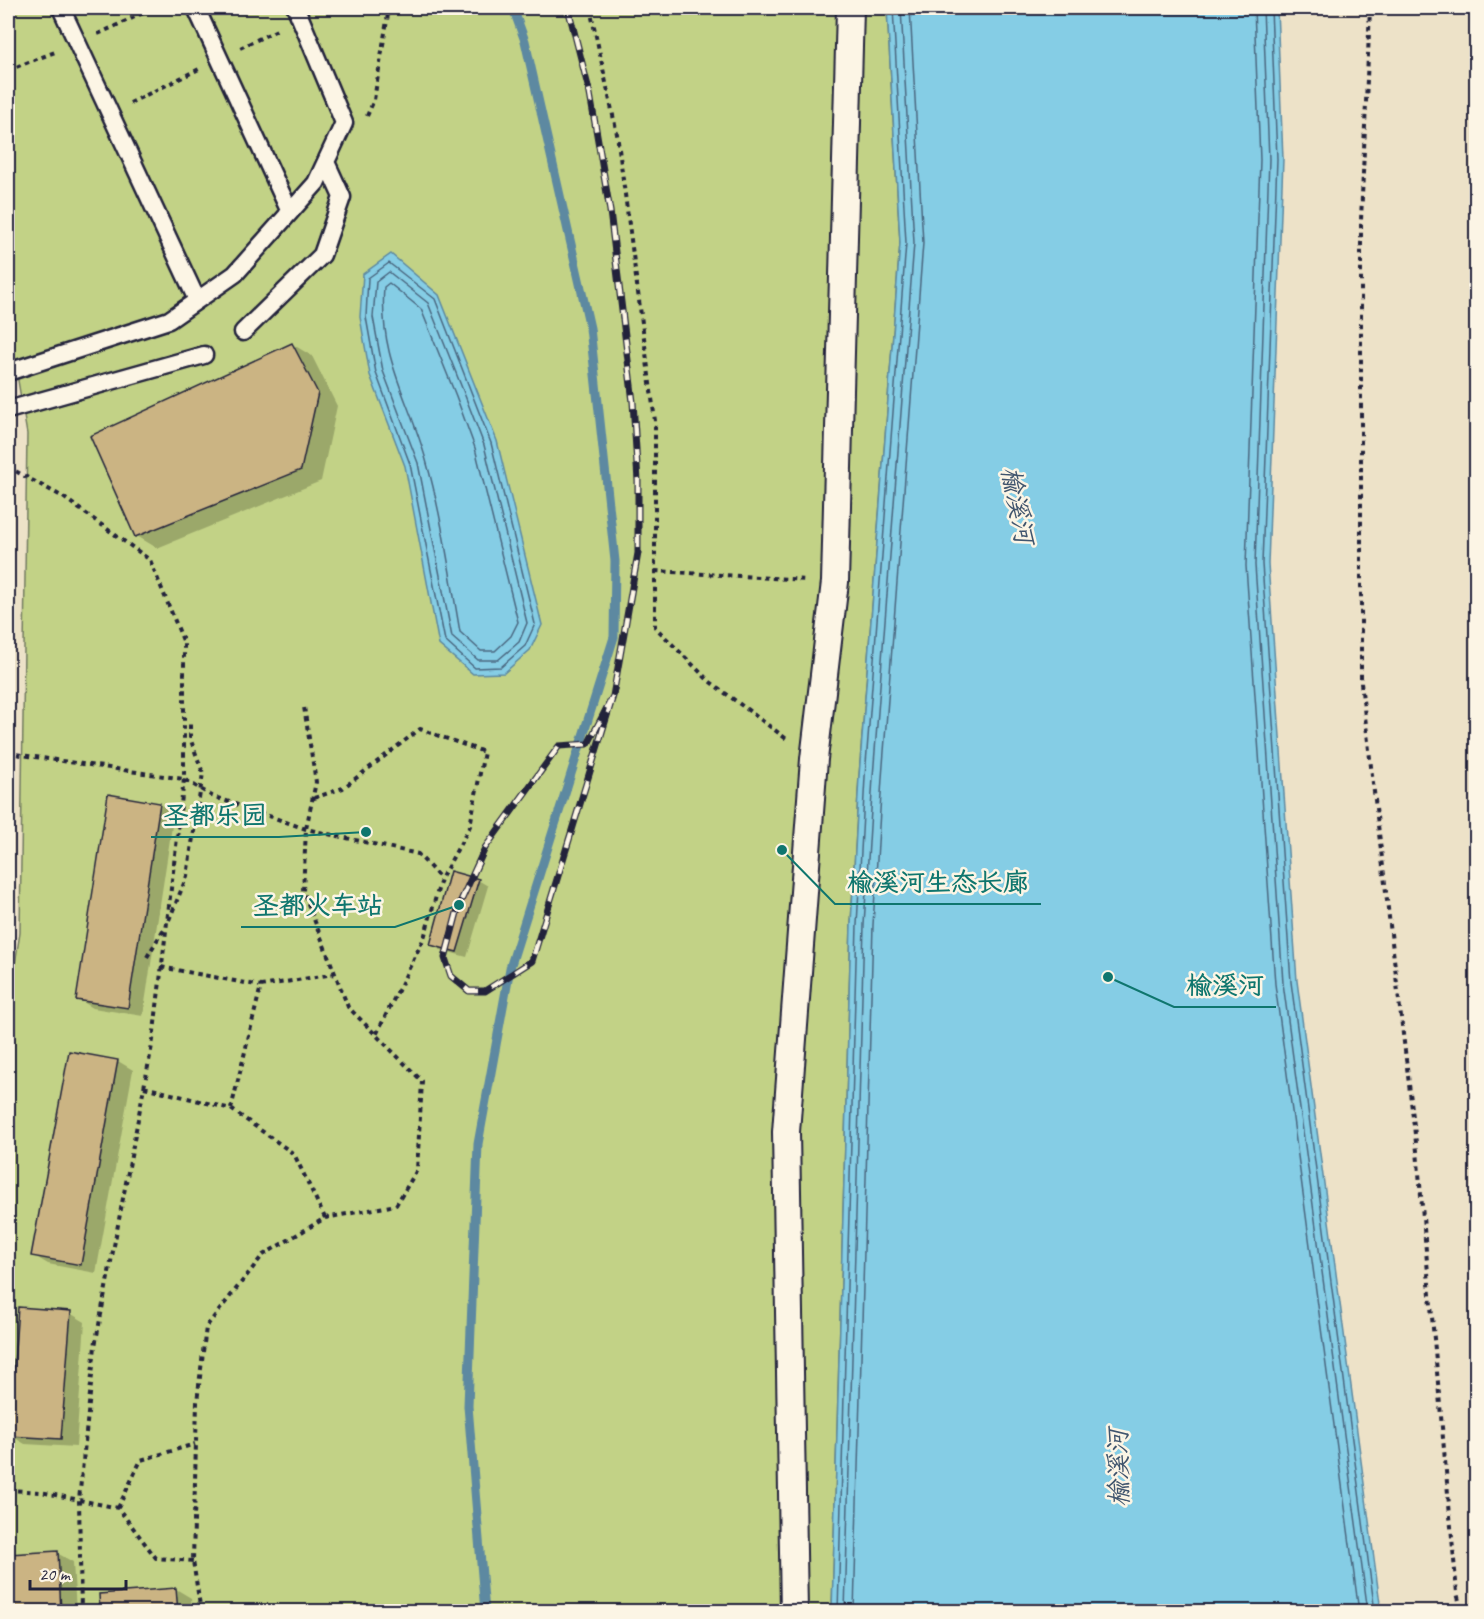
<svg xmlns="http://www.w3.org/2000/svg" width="1484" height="1619" font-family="Caveat,'LXGW WenKai TC',sans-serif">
	<rect width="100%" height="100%" fill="#ede2c8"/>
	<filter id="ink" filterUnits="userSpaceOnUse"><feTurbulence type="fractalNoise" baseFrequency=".0167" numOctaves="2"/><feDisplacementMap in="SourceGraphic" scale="12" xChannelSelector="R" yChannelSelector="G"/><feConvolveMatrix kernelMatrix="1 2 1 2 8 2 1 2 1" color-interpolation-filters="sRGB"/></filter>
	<g filter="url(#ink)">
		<path fill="#c2d286" stroke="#727a60" stroke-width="1.5" d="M8,8H887L900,243L859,776L851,924L832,1611L8,1612V1007L20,933L27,434L8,321Z"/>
		<path fill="#85cde5" stroke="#5d89a1" stroke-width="1.5" d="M887,8H1277L1283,159L1268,564L1297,981L1381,1611H832L851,924L859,776L900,243Z
			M391,254L439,295L497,441L542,625L530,650L504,673L473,674L439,645L405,466L370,375L360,317L363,274Z"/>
		<path fill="#0003" d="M292,344L312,356L337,406L321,481L157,548L137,536Z
			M159,804L174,813L143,1016L93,1008L78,999Z
			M478,880L488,886L467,957L441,950L431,945Z
			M70,1053L118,1061L133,1070L96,1273L48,1264L33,1255Z
			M70,1313L85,1322L76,1447L25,1444L10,1435Z
			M57,1553L73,1562L76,1612H14Z
			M176,1589L191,1598L192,1612H102Z"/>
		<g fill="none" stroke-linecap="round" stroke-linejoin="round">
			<path stroke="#4a667f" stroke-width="1.5" d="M1254,8L1260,160L1246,566L1275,984L1359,1612
				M1263,8L1269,159L1255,565L1283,983L1368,1612
				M1271,8L1277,159L1262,564L1291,982L1375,1612
				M389,263L435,299L491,443L535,624L525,646L501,667L475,668L445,641L410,464L376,373L366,317L368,278Z
				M389,272L428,303L464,393L484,445L527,623L519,642L498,660H478L452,637L418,463L383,371L373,317L376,282Z
				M389,283L421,309L456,396L475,448L518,622L511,636L495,651H481L460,632C450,575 442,516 426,460C408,396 379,359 384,287Z
				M838,1612L857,925L865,777L906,243L893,8
				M845,1612L864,925L873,777L914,243L901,8
				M854,1612L873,925L882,778L923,243L910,8"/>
			<path stroke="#5d89a1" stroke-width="9" d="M485,1612L468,1406L478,1144L510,968L614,637L615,561L590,328L525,41L513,8"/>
		</g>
		<path fill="#cbb483" stroke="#22223b" stroke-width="1.5" d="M292,343L318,393L301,470L135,537L90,436Z
			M108,794L160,803L128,1008L76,1000Z
			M450,871L479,879L457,952L430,945Z
			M69,1051L118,1060L81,1265L31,1256Z
			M18,1307L71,1311L61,1439L9,1436Z
			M58,1551L61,1612H13L9,1554Z
			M176,1588L178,1612H100L99,1594Z"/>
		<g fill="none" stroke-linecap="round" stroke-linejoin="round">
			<defs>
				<path id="service" d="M61,8L197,300
					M196,8L290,212
					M243,332L322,255L342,197L326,162
					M8,372L169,320L235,274L316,183L344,123L296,8
					M8,410L204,355"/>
				<path id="pedestrian" d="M794,1612L786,1132L814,759L835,582L850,8"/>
			</defs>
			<use href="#service" stroke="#22223b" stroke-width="21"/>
			<use href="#pedestrian" stroke="#22223b" stroke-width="30"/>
			<path stroke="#22223b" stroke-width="4" stroke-dasharray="4.5 4.5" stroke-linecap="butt" d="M590,8L617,134L655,421V627L709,681L788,740
				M1370,8L1361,220V683L1417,1151L1457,1593L1462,1612
				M98,34L154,8
				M240,48L279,29
				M8,70L55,52
				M130,103L199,69
				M367,116L374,100L389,8
				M8,467L63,497L150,560L184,643V779L153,1040L95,1346L79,1500L81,1612
				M655,571L807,580
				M8,753L184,779L212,796L306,829L418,854L441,879
				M314,798L343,788L420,729L484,752L470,826L441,879L424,938L376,1035
				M169,920L187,876L203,773L190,738V721
				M147,957L165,927
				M161,967L261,986
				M144,1087L231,1109L294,1154L325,1218
				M231,1109L261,986L334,974
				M8,1490L41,1492L118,1508L156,1558L193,1561
				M118,1508L141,1460L195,1444
				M201,1612L193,1561L197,1402L206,1327L263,1255L325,1218L396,1205L417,1170L422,1081L348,1007L303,891L306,829L316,782L304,707"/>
			<use href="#service" stroke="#fcf5e5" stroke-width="16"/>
			<use href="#pedestrian" stroke="#fcf5e5" stroke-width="26"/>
			<defs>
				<path id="rail" d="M568,8L590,94L610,211L633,402L638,481V553L613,696L532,961L485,991H469L451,976L445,958L459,905L485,848L559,746L588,744L613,696"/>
			</defs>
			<use href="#rail" stroke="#22223b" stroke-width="7"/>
			<use href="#rail" stroke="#fcf5e5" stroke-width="4.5" stroke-dasharray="14" stroke-linecap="butt"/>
		</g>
	</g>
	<g text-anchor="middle" stroke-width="5" stroke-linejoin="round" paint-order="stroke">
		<g font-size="26" font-style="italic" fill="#40556e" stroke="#fcf5e5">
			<text transform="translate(1018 505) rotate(79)" y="9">榆溪河</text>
			<text transform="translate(1118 1468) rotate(-91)" y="9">榆溪河</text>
		</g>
	</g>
	<path fill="none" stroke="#0f766e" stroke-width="2" d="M366 832L279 837H151M782 850L835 904H1041M459 905L395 927H241M1108 977L1174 1007H1276"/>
	<g fill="#0f766e" stroke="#fcf5e5" stroke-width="2">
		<circle cx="366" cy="832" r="6"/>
		<circle cx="782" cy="850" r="6"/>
		<circle cx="459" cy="905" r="6"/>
		<circle cx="1108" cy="977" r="6"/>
	</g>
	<g font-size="26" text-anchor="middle" font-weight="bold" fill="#0f766e" stroke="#fcf5e5" stroke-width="5" stroke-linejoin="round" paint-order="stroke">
		<text x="215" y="824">圣都乐园</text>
		<text x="938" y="891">榆溪河生态长廊</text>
		<text x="318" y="914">圣都火车站</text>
		<text x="1225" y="994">榆溪河</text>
	</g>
	<rect width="1484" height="1619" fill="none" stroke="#fcf5e5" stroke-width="30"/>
	<rect x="15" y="15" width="1454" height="1589" fill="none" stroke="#22223b" stroke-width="2" filter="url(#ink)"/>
	<path d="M30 1580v9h96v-9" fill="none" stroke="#22223b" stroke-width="3"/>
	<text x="39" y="1580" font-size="18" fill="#22223b" stroke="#fcf5e5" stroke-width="4.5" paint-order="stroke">20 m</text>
</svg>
